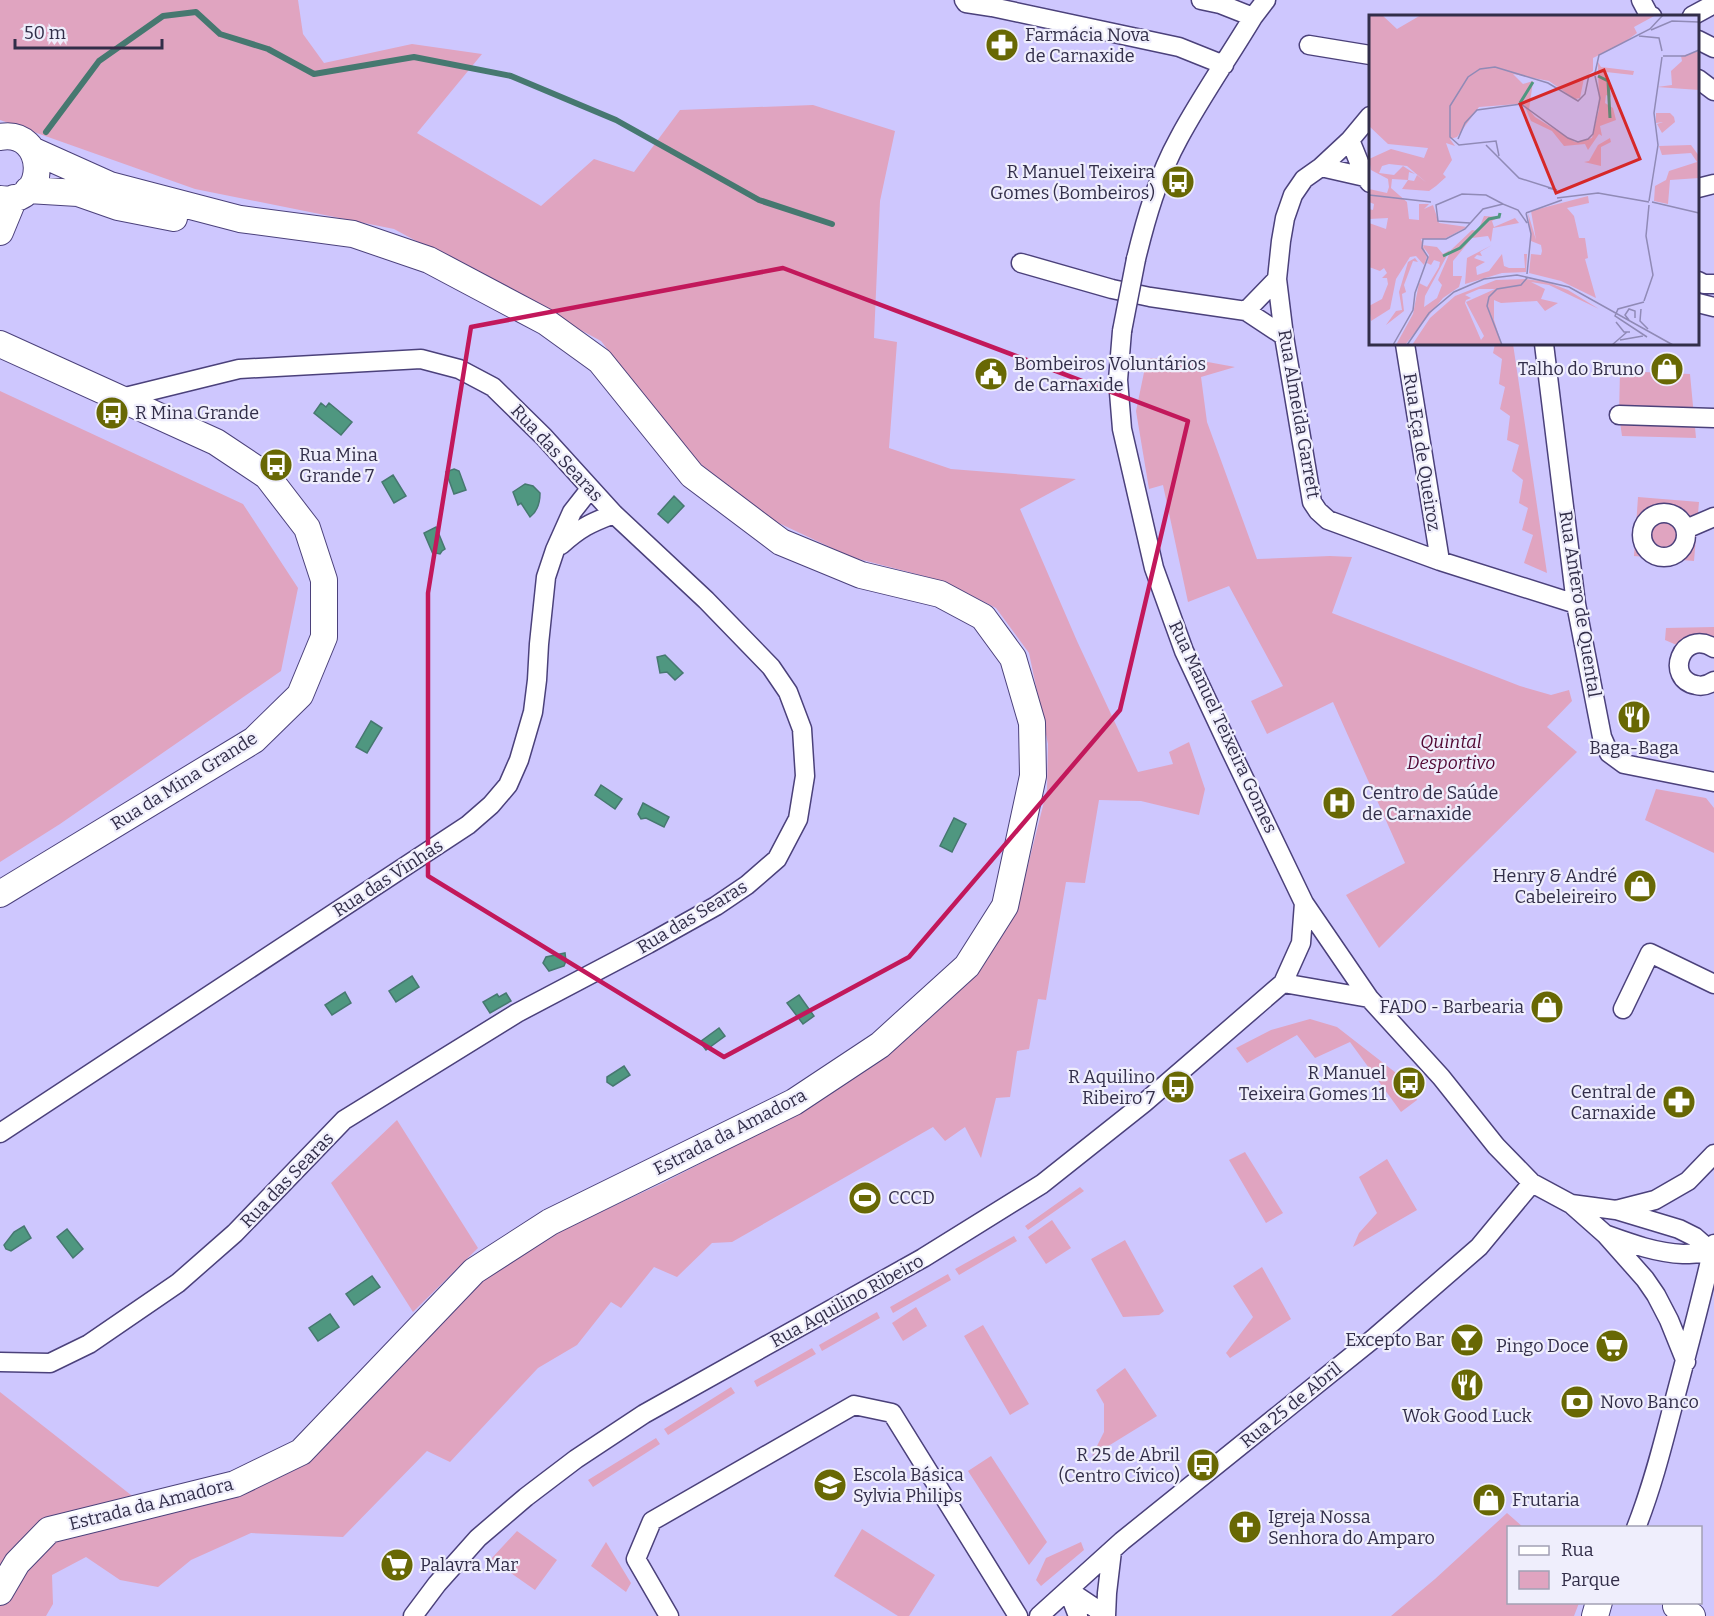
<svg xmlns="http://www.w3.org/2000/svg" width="1714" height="1616" font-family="Bitter,serif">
	<rect width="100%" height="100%" fill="#cec7fe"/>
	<path fill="#e0a4c0" d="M0,0H298L303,34L324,63L412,44L482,54L417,133L541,206L594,159L634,172L680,110L813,105L895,131L880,201L874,338L897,342L889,448L951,469L1076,479L1020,509L1077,641L1138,772L1173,764L1169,752L1189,742L1205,789L1199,815L1141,801L1099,800L1085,883L1066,882L1046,1000L1038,999L1029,1049L1017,1051L1010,1097L996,1098L981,1158L965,1127L945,1141L933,1127L732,1242L712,1243L677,1277L654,1267L621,1308L611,1302L577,1345L538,1368L450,1462L427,1451L343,1537L251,1533L191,1560L158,1587L120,1580L86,1557L52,1575L53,1604L46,1616H0V1392L145,1506L307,1457L477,1278L551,1235L663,1183L779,1123L986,956L1025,877L1047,790L1048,744L1029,653L996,608L943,581L851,557L768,518L692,457L601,341L394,229L195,189L0,120Z
		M1495,344H1513L1547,573L1524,563L1533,535L1522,530L1528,508L1519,503L1523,480L1512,471L1519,445L1507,440L1510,416L1500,409L1505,387L1499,384L1502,359L1493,353Z
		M1147,358L1197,360L1235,367L1201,377L1207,422L1257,559L1330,556L1352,557L1332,613L1520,686L1551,695L1569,690L1572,701L1547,727L1577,752L1379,948L1346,895L1405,863L1333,702L1267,734L1251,701L1283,686L1229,586L1188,602L1163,485L1149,489L1136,411Z
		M1620,371L1690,374L1696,438L1622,436L1619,415Z
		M0,391L243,504L298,588L281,671L60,824L0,862Z
		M1638,497L1699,502L1694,561L1634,556Z
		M1714,627V648L1686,649L1665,640L1666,628Z
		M1656,789L1706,798L1714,808V853L1645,820Z
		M1310,1019L1337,1027L1409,1083L1417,1100L1401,1112L1350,1042L1315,1058L1297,1035L1247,1063L1236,1048L1271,1030Z
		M397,1120L478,1248L413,1312L331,1183Z
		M1245,1152L1283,1213L1266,1223L1229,1160Z
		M1387,1159L1417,1210L1353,1247L1359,1233L1377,1213L1359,1177Z
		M1080,1187L1084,1191L1028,1230L1025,1226Z
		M1052,1220L1071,1248L1046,1264L1028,1237Z
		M1014,1236L1017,1241L959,1275L955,1269Z
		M1125,1240L1164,1311L1159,1315L1123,1317L1091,1259Z
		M1262,1267L1291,1319L1230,1358L1226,1353L1253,1317L1233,1286Z
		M948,1274L951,1280L893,1313L890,1307Z
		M916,1307L927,1326L903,1341L892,1323Z
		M877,1312L880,1318L822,1351L819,1345Z
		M983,1325L1029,1404L1010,1415L964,1336Z
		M812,1348L816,1354L757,1387L754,1381Z
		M1125,1368L1157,1416L1092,1456L1104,1432V1404L1096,1390Z
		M731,1387L735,1393L668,1435L664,1429Z
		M656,1438L660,1444L593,1487L588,1480Z
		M991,1456L1047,1542L1029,1565L968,1471Z
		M1507,1513L1523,1527L1508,1528V1602L1579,1603L1574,1616H1391L1435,1579Z
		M862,1529L935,1575L909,1616H898L834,1576Z
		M517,1531L557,1560L535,1590L491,1559Z
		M606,1542L631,1583L626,1592L591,1566Z
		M1081,1542L1084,1550L1041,1586L1036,1580L1046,1558Z"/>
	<path fill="#4f9780" stroke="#467870" stroke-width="1.5" d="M321,403L326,407L329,403L352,422L341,435L314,413Z
		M454,469L459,471L466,490L454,494L446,472Z
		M393,475L406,496L394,503L382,482Z
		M525,484L533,486L540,493C540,502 538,511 530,517L521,503L518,505L513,492Z
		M674,496L684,506L668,523L658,514Z
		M436,527L445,549L442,551L440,554L436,553L433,554L424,533Z
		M665,655L683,673L675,680L667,672L660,673L657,657Z
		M371,721L382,728L367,753L356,747Z
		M601,785L622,799L615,809L595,795Z
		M643,803L669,817L664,827L646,818L641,819L638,814Z
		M954,818L966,824L952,852L940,846Z
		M565,953L566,961L564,966L549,971L543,963L546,957Z
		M412,976L419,987L396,1002L389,991Z
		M345,992L351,1003L332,1015L325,1005Z
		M506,993L511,1001L490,1013L483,1002L497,994L499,997Z
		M799,995L814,1016L803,1024L787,1003Z
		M719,1028L725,1036L706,1050L700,1042Z
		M624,1066L630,1075L613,1086L607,1082V1077Z
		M24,1226L31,1238L11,1251L6,1249L4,1245L14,1232Z
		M67,1229L83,1249L73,1258L57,1237Z
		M372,1276L380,1287L354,1305L346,1294Z
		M330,1314L339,1327L318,1341L309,1328Z"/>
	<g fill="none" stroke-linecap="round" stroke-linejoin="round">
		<path stroke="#467870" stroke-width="6" d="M46,132L99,61L163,16L196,12L220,34L268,49L314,74L414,57L511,76L616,120L759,200L832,224"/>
		<defs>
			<path id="street" d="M964,0L966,3L992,7L1179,47L1224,65
				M1201,0L1220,4L1253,17
				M1641,0L1649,15L1652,16
				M1692,16L1714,4
				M1698,40L1714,48
				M1309,45L1370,55
				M1698,79L1714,91
				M1370,116L1350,140L1365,177L1370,183
				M1350,140L1321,167L1304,179L1293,195L1285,218L1281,241L1277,279L1284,336L1312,502L1318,511L1328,520L1440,561L1576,604
				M1321,167L1365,177
				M1698,188L1714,184
				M1136,259C1146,218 1158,176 1179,138C1201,97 1229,57 1253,17L1266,0
				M1021,263L1112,289L1150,297L1246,311L1284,336
				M1698,281L1704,284H1714
				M1698,303L1714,307
				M1246,311L1277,279
				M1122,331L1118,380L1122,429L1154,568L1184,651L1229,747L1304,903L1369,998L1441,1077L1496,1146L1532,1183L1571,1204L1606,1235L1645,1279L1656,1295L1669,1320L1686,1362
				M1405,344L1440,561
				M1544,344L1576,604L1602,737L1609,753L1624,764L1714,782
				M1619,415L1714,418
				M1642 535a22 22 0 1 1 44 0a22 22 0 1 1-44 0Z
				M1686,529L1714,517
				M561,545C580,528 590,523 614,514
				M1714,648C1681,628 1664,679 1696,685C1703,687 1708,685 1714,681
				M1283,983L1369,998
				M1623,1009L1650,953L1714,984
				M0,1133L468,825L491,805L508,785L519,760L533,712L537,680L539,644L546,577L555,550L572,512L590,489
				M1571,1204L1616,1210L1679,1229L1695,1237L1712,1252
				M1616,1210L1655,1200L1688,1181L1714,1154
				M1607,1235C1632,1244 1657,1253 1683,1254C1693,1254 1703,1253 1712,1252
				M0,1362L50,1363L89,1344L178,1283L235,1233L344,1120L517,1013L648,944L716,906L747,885L777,859L798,819L805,776L802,729L788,692L771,667L706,600L614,514L544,437L493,387L459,369L421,359L239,369L117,399
				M1636,1528C1651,1490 1661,1452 1671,1413C1686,1357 1701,1301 1714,1244
				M1068,1590L1095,1608L1103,1616
				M1068,1590L1078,1616
				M413,1616L437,1584L478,1538L526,1497L576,1459L644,1414L923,1258L1042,1184L1144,1103L1283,983L1301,943L1304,903
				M669,1616L636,1559L652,1521L854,1405L892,1413L1018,1616
				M1039,1616L1122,1541L1373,1339L1479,1247L1532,1183
				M1106,1616L1107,1593L1112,1551"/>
			<path id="secondary" d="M0,137C47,128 51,206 0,199
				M28,190L78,193L118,207L174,218
				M0,232L14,198
				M0,344L216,442L267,476L307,528L324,580V637L300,695L254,740L0,894
				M0,1592L17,1563L49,1530L235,1484L301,1452L474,1271L550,1222L794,1102L880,1045L967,966L1005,906L1033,776L1032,723L1013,658L983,617L940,594L861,575L781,542L692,475L600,361L546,322L429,260L353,234L240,219L110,185L32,150
				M1676,1606L1692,1616
				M1595,1616L1599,1602"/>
		</defs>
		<use href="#street" stroke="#4b417b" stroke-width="21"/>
		<use href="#secondary" stroke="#4b417b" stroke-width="28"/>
		<use href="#street" stroke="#fff" stroke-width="18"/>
		<use href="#secondary" stroke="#fff" stroke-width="26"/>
		<defs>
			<path id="street-bridge" d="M1122,331L1136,259"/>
		</defs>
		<use href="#street-bridge" stroke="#4b417b" stroke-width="21" stroke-linecap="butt"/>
		<use href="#street-bridge" stroke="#fff" stroke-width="18"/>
	</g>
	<path fill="none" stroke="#c2185b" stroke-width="4.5" stroke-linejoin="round" d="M783,268L1188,421L1120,710L909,957L724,1057L428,876V593L471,327Z"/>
	<defs>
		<symbol id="pharmacy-disc" viewBox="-11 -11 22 22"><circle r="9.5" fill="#686804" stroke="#efeefc"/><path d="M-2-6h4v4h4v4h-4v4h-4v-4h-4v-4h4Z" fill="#fff"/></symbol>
		<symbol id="bus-disc" viewBox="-11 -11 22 22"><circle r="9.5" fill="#686804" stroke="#efeefc"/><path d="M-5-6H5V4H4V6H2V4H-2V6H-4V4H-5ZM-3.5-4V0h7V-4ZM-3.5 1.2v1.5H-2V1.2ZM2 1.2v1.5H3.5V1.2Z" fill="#fff"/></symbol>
		<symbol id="shop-disc" viewBox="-11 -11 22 22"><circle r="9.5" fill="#686804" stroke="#efeefc"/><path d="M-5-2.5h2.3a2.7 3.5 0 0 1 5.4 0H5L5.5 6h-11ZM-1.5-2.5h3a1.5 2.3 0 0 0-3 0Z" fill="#fff"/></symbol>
		<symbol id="civic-disc" viewBox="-11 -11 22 22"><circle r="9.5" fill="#686804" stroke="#efeefc"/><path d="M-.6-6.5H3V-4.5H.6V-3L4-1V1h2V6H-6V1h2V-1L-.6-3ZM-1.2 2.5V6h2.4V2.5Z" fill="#fff"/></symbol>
		<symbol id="restaurant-disc" viewBox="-11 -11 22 22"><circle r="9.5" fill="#686804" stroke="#efeefc"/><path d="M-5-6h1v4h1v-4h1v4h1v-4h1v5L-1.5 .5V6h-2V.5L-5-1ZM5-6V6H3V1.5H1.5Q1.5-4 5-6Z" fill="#fff"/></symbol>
		<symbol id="hospital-disc" viewBox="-11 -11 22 22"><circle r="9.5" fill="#686804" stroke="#efeefc"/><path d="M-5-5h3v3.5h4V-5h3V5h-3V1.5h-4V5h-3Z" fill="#fff"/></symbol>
		<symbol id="stadium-disc" viewBox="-11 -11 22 22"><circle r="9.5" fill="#686804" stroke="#efeefc"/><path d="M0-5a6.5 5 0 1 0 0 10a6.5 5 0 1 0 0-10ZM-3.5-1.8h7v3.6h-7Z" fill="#fff"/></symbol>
		<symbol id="bar-disc" viewBox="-11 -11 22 22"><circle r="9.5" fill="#686804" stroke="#efeefc"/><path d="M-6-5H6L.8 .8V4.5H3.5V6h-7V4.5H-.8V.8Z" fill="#fff"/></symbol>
		<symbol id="supermarket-disc" viewBox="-11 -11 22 22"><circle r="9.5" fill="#686804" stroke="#efeefc"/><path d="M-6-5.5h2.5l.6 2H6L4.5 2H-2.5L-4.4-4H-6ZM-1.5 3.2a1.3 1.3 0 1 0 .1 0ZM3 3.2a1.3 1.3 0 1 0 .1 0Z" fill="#fff"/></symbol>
		<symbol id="bank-disc" viewBox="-11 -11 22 22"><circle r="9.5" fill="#686804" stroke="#efeefc"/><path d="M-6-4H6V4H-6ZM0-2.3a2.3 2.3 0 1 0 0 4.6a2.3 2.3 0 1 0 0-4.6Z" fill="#fff"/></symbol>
		<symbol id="school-disc" viewBox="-11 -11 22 22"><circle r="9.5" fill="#686804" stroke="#efeefc"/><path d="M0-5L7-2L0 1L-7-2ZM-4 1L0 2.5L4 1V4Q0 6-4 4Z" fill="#fff"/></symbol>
		<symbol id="church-disc" viewBox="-11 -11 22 22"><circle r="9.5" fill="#686804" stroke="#efeefc"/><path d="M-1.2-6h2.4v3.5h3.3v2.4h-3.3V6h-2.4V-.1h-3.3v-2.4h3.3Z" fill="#fff"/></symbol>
	</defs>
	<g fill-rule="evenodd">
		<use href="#pharmacy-disc" x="983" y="26" width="38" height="38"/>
		<use href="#bus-disc" x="1159" y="163" width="38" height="38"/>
		<use href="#shop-disc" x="1648" y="350" width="38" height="38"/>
		<use href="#civic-disc" x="972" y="355" width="38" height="38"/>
		<use href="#bus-disc" x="93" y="394" width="38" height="38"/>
		<use href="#bus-disc" x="257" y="446" width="38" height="38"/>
		<use href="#restaurant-disc" x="1615" y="698" width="38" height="38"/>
		<use href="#hospital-disc" x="1320" y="784" width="38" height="38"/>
		<use href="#shop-disc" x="1621" y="867" width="38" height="38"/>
		<use href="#shop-disc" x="1528" y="988" width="38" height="38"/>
		<use href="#bus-disc" x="1390" y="1064" width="38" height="38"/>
		<use href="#bus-disc" x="1159" y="1068" width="38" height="38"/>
		<use href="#pharmacy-disc" x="1660" y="1083" width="38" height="38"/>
		<use href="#stadium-disc" x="846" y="1179" width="38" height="38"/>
		<use href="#bar-disc" x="1448" y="1321" width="38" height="38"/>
		<use href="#supermarket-disc" x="1593" y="1327" width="38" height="38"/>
		<use href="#restaurant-disc" x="1448" y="1366" width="38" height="38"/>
		<use href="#bank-disc" x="1558" y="1383" width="38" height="38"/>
		<use href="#bus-disc" x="1184" y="1446" width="38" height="38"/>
		<use href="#school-disc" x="811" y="1466" width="38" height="38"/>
		<use href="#shop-disc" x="1470" y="1481" width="38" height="38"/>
		<use href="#church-disc" x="1226" y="1508" width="38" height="38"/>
		<use href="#supermarket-disc" x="378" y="1546" width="38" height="38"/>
	</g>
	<g text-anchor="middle" stroke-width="4.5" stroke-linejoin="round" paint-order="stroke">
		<g font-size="18" fill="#322e49" stroke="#efeefc" text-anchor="start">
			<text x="1025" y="41">Farmácia Nova<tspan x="1025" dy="21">de Carnaxide</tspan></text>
			<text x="1155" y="178" text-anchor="end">R Manuel Teixeira<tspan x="1155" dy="21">Gomes (Bombeiros)</tspan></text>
			<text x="1014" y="370">Bombeiros Voluntários<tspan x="1014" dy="21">de Carnaxide</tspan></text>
			<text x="1644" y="375" text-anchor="end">Talho do Bruno</text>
			<text x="135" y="419">R Mina Grande</text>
			<text x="299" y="461">Rua Mina<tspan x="299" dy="21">Grande 7</tspan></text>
			<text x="1634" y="754" text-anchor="middle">Baga-Baga</text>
			<text x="1362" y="799">Centro de Saúde<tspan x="1362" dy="21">de Carnaxide</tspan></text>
			<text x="1617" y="882" text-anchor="end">Henry &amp; André<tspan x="1617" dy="21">Cabeleireiro</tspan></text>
			<text x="1524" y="1013" text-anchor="end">FADO - Barbearia</text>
			<text x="1386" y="1079" text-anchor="end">R Manuel<tspan x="1386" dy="21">Teixeira Gomes 11</tspan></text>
			<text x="1155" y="1083" text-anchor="end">R Aquilino<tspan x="1155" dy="21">Ribeiro 7</tspan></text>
			<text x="1656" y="1098" text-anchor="end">Central de<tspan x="1656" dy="21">Carnaxide</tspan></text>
			<text x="888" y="1204">CCCD</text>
			<text x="1444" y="1346" text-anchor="end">Excepto Bar</text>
			<text x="1589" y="1352" text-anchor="end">Pingo Doce</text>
			<text x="1600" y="1408">Novo Banco</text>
			<text x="1467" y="1422" text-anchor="middle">Wok Good Luck</text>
			<text x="1180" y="1461" text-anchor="end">R 25 de Abril<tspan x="1180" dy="21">(Centro Cívico)</tspan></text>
			<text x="853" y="1481">Escola Básica<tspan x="853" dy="21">Sylvia Philips</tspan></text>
			<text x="1512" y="1506">Frutaria</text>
			<text x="1268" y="1523">Igreja Nossa<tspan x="1268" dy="21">Senhora do Amparo</tspan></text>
			<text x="420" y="1571">Palavra Mar</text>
		</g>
		<g font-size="18" fill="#322e49" stroke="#efeefc">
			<text transform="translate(1299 414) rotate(80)" y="6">Rua Almeida Garrett</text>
			<text transform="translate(1422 452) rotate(81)" y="6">Rua Eça de Queiroz</text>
			<text transform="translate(557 453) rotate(47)" y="6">Rua das Searas</text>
			<text transform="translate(1580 604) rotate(81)" y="6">Rua Antero de Quental</text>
			<text transform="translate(1223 727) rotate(65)" y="6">Rua Manuel Teixeira Gomes</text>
			<text transform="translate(184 781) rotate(-32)" y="6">Rua da Mina Grande</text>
			<text transform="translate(388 878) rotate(-33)" y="6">Rua das Vinhas</text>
			<text transform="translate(692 917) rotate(-31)" y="6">Rua das Searas</text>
			<text transform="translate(730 1132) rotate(-27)" y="6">Estrada da Amadora</text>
			<text transform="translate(287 1180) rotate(-46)" y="6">Rua das Searas</text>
			<text transform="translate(847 1301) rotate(-29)" y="6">Rua Aquilino Ribeiro</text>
			<text transform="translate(1291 1405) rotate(-39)" y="6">Rua 25 de Abril</text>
			<text transform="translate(151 1504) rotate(-14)" y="6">Estrada da Amadora</text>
		</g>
		<g font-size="18" font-style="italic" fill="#510733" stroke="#efeefc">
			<text x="1451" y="748">Quintal<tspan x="1451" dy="21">Desportivo</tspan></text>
		</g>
	</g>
	<g transform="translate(1369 15)">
		<rect width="330" height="330" fill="#cec7fe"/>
		<path d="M0,0H13L28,14L52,0H287L265,12L268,18L253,29L224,43V56L215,63L211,83L206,84L180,66L144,59L154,69L164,66L160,95L166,102L206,127L223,123L230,94L229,47L232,52L265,56L264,60L237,57L242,82L237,80L236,88L244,93L247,105L231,111L233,121L230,119L219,135L216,129L195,131L183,116L162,106L156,92L149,89L110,92L88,122L81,124L86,131L77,128L83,145L74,159L77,162L67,171L60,176L33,174L39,165L23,164L22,173L38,187L40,204L50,205V189H60L55,194L64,190L70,208L98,212L75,224H52L58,242L55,250L47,241L41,242L27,264L21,294L2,306L0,291L13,284L19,269L18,263H13L18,258L15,253L11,256L0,252V208L17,214L19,203L0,204V194L4,195L5,189L0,187V174L18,178L20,172L19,164L2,155L0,144L22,134L55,143L59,133L19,129L0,111ZM20,149L38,151L58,168L48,160L45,166L39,165L40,157L46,159L34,151L25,160L10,158L13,151ZM330,36V75L288,72L303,70L302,56L313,46L312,41ZM287,98H301L305,102L306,107L293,118L288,109L294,107L287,108ZM241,123L242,127L232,132V151L215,147L220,146L229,130ZM322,130L330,141V163L301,165L299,189L285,186L286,171L297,165L300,156L328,147L322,138L293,140L290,131ZM219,181L220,188L198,193L205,201L210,223H216L219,243L216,244L227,283L192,266L160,258L162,239L172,240L173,236L172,230L162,226L159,198L167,225L162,196ZM115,201L130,202L123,206L125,212L146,203L150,208L124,213L122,227L119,221L103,223L84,246V261H93L90,272L74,283L36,330H27L44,299L50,268L58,272L70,252L71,247L65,245L62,250L58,248L60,240L53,230L68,232L74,239L81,235L56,281L55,292L68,283L73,270L69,265L82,235L103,215L109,216ZM123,230L111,237L113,241L108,240L105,243L116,247L107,252L108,260L120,256L133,239L135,251L140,253H156L155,239H158L157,257L133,258L96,269L98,243ZM46,243L49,247L44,246L35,270L37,277L33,279L35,296L17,310L27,296L33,295L30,277L39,247ZM157,264L178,267L199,275L230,294L180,270L162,267L176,274L172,284L189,288L176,296L168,286L132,288L125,285V305L133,330H43L61,303L86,281L127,265ZM110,274H126L97,287L115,321L112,325L96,288L97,285L102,283L96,280Z" fill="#e0a4c0" fill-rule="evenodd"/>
		<path fill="none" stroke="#4f9780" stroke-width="3" d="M229,61L239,66L241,103M151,88L164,67M74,241L91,233L120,204L130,202L131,198"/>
		<path fill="none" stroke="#908ab6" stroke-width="1.5" d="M282,15L303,6L330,7M270,21L290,23L293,36M294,41H316L330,35M226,58L230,40L281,14L294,0M89,124L96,108L108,95L152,89L199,123L209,127L219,124L224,119L231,83L226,61M117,130L150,163L188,175L179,173M130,141L127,126L90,130L81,122V91L99,62L111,54L126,52L179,68L209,86L216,79L220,60M0,180L62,187M188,183L229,178L280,187M280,186L289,130L285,98L293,42M283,187L330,198M157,198L193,185M157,198L162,219L158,259M101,208L69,206L67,190L93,179L117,180L134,189M275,286L284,260L277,221L280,190M275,287L249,294L246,301L278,322M272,294L271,306L279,314M260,305L256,300L260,294L266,296V303M247,307L255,317H261M251,325L274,321M24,330L44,295L46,278L59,242L53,233L54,224H77L96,214L114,194L134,189L149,195L158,208M38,330L60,298L85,277L115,264L148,260L200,272L304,330M133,330L118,291L120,282L128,274L152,270L158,263M243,330L258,317"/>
		<path fill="#d62828" fill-opacity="0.15" stroke="#d62828" stroke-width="3" d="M235,55L271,144L187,178L151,89Z"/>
		<rect width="330" height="330" fill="none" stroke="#322e49" stroke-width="3"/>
	</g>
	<rect x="1507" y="1526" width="195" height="78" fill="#efeefc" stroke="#a3a1b4" stroke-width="1.5"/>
	<rect x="1519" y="1546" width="30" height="9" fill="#ffffff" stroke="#a3a1b4" stroke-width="1.5"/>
	<text x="1561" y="1556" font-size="18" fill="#322e49">Rua</text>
	<rect x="1519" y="1571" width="30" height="18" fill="#e0a4c0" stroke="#a3a1b4" stroke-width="1.5"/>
	<text x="1561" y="1586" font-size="18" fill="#322e49">Parque</text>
	<path d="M15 39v9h147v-9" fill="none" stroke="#322e49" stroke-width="3"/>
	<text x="24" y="39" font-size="18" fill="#322e49" stroke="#efeefc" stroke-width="4.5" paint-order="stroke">50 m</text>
</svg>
